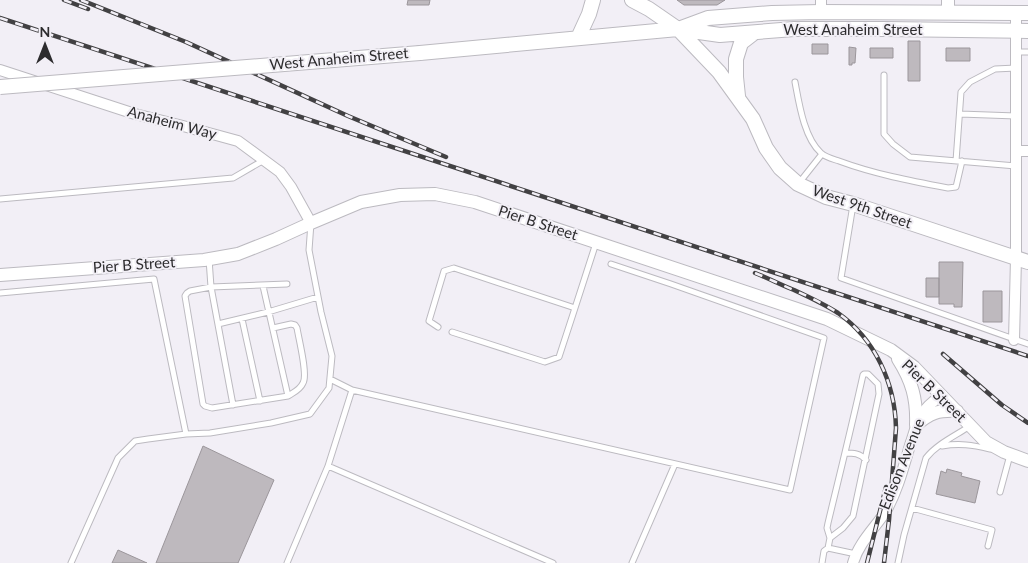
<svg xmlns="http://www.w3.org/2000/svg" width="1028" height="563" font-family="Lato,sans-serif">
	<rect width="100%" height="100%" fill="#f2eff6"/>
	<path fill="#beb9be" stroke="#9b969b" d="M408,0H430L429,5H407Z
		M677,0H725L717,5H684Z
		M908,41H920V81H908Z
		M812,44H828V54H812Z
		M849,47L856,48L855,63H852V65H849Z
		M870,48H893V58H870Z
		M946,48H970V61H946Z
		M939,262H963L962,307H954V304H939Z
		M926,278H939V297H926Z
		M983,291H1002V322H983Z
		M203,446L274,480L238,563H156Z
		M947,469L962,473L961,476L980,481L975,503L936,494L941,471L946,473Z
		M118,550L147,563H112Z"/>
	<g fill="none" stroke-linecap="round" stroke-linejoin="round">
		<defs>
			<path id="service" d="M1016,52H1028
				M884,75V134L893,144L910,157L1016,166
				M795,82C799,103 804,138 821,153C825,157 833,159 839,161C874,174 911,181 948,188L956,187L962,161
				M960,114L1016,116
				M956,161L961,92L970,82L995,69L1016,68
				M799,183L822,154
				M0,199L233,178L264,160
				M853,205L841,278L1028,344
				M209,259L211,287L233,405
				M263,286L288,396
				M0,293L154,279L186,434
				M575,308L596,243
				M242,319L260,401
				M218,324L268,312L318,297
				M438,327L429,321L444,271L454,268L575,308L559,357L545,362L452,332
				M273,328L291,324L295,325L297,328C299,340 308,375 303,383C300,390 294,392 288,396L212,408L205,406L203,404L185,296L187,293L190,291L211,287L287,284
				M330,379L352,390L790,490L824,338L671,284L611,264
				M942,446C960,443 972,445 990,449
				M845,453C853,453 860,453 866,460
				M328,466L553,563
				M1000,492L1010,455
				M912,508L992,530L988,546
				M828,548L830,538L827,528L828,523C840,473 852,425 863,375L864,374H868L878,384L879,394L853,516L843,528L830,538
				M71,563L118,458L135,441L148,439L186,434L210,433L271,423L310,414L329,388L332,356L321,312L309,250L311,223
				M287,563L328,466L352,390
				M632,563L675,464
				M822,563L824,551L828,548L856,554
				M898,563L904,535L926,458C937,444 955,436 970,426"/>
			<path id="minor" d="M821,0V12
				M0,70L135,114L183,126L238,141L280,172L291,187L311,223
				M1016,151H1028
				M1014,340L1016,258V13
				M853,563C859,542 875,528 886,511C898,490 904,465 911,442C914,434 916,424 920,417C925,408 933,401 942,395"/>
			<path id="tertiary" d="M948,12V0
				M0,275L204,260L238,254L276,239L311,223L361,202L400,195L435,194L475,202L827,319L891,350L914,367L986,442L1004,452L1028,461
				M898,359C912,381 917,399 916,425
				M916,425C930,413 938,410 957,411"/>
			<path id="secondary" d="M632,0L649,9L678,29L719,72L753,119L766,148L780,168L798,184L826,197L853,204L1028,262
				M681,28L708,18L772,13L821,12L1028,13
				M578,38L589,14L593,0
				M420,53L678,29L720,35L794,29H885L1028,31
				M738,96L736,77V59L741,43L754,33"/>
		</defs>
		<use href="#service" stroke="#bcbac0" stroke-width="7"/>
		<use href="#minor" stroke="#bcbac0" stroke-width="12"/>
		<use href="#tertiary" stroke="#bcbac0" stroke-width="14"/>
		<use href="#secondary" stroke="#bcbac0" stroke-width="16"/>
		<use href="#service" stroke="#fff" stroke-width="5"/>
		<use href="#minor" stroke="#fff" stroke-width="10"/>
		<use href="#tertiary" stroke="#fff" stroke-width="12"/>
		<use href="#secondary" stroke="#fff" stroke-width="14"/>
		<defs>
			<path id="rail" d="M64,0L88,9
				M81,0L186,42L348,116L446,157
				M0,18L1028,356
				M755,273C768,278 781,285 794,290C809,297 824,304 838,313C875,339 895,383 896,428L889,520L884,563
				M943,354L1002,405L1028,423
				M867,563L886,487"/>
		</defs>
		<use href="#rail" stroke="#424143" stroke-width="4.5"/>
		<use href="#rail" stroke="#f2eff6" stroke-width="2.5" stroke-dasharray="8" stroke-linecap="butt"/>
		<defs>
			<path id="secondary-bridge" d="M0,87L420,53"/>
		</defs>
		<use href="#secondary-bridge" stroke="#bcbac0" stroke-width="16" stroke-linecap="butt"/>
		<use href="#secondary-bridge" stroke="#fff" stroke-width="14"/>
	</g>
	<g text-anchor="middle" stroke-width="4" stroke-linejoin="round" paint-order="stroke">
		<g font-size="15" fill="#2d2c2e" stroke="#f2eff6">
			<text x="853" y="35">West Anaheim Street</text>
			<text transform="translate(339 59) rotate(-5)" y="5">West Anaheim Street</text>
			<text transform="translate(172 123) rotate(15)" y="5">Anaheim Way</text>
			<text transform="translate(862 207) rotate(19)" y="5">West 9th Street</text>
			<text transform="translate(538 223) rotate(18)" y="5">Pier B Street</text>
			<text transform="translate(134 265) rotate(-4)" y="5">Pier B Street</text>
			<text transform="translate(934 391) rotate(44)" y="5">Pier B Street</text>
			<text transform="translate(902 464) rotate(-68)" y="5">Edison Avenue</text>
		</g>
	</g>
	<g transform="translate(45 45)" stroke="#f2eff6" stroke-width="4" paint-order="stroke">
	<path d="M0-4L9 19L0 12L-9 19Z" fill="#2d2c2e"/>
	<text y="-8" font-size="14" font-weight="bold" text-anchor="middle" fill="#2d2c2e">N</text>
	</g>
</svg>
